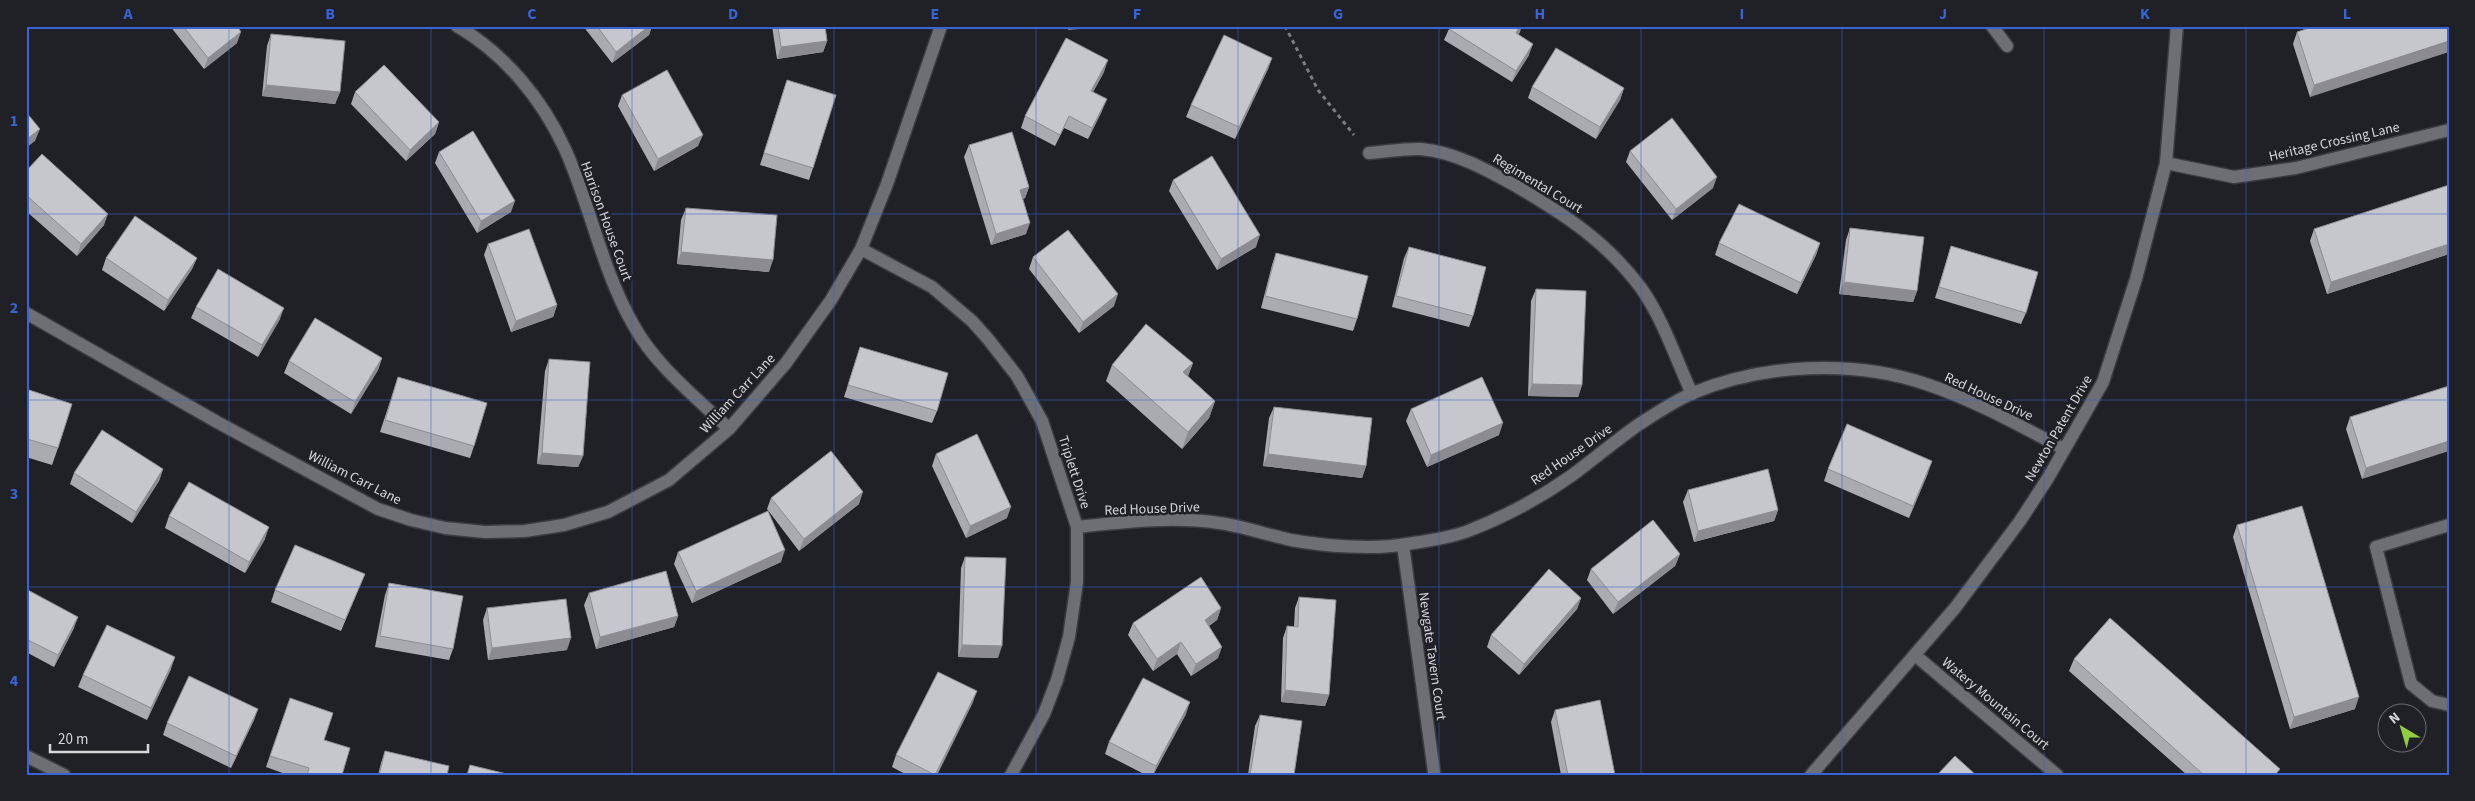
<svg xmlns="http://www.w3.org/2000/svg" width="2475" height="801" font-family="'Source Sans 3',sans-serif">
	<rect width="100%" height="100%" fill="#202126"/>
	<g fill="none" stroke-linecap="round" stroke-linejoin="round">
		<defs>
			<path id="service" d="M1992,26L2007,46"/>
			<path id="minor" d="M457,26C505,54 542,99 565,149C591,207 602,271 634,326C656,366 696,397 729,429
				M1369,153C1386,152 1405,148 1421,149C1455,152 1487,170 1516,186C1565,215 1606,241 1641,288C1663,319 1676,359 1692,394
				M2166,163L2234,177L2296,168L2449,130
				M861,249L932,287L972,321L988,339L1017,376L1042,421L1077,527V582L1069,637L1057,680L1044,714L1011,775
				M26,313L217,422L378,509L411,520L445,528L485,532L525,531L564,525L608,512L669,480L729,429L786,363L831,300L861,249L887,184L941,26
				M2449,525L2376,547L2411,684L2432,701L2449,705
				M1077,527C1124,522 1172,516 1219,523C1243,526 1267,535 1291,540C1324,546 1373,550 1407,544C1426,541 1450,538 1468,531C1504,517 1540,498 1571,476C1593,460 1615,441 1638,425C1655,414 1674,401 1693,393C1763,364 1853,359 1926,384C1974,400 2019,425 2064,449
				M1403,545L1434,772
				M1915,655L2057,775"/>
			<path id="tertiary" d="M26,756L64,775
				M1811,775L1955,608L2020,521L2048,478L2103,382L2136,279L2166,163L2177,26"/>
		</defs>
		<use href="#service" stroke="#3b3c40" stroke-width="15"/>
		<use href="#minor" stroke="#3b3c40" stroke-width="15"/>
		<use href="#tertiary" stroke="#3b3c40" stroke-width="15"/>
		<path stroke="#7d7d81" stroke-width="3" stroke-dasharray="4 4" stroke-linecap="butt" d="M1285,26L1318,90L1354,135"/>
		<use href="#service" stroke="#6e6f75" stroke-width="12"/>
		<use href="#minor" stroke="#6e6f75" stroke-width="12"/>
		<use href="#tertiary" stroke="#6e6f75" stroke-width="12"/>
	</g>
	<path fill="#aaabb0" d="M170,26H237V43L204,69Z
		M583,26H652L649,35L612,63Z
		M772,26H825L827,41L823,52L777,59Z
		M2449,26L2310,97L2293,44L2297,32Z
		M1449,29L1520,32L1518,34L1529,55L1512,82L1444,40Z
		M271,34L340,92L335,104L262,96L267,46Z
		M1272,58L1268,69L1235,139L1186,117L1191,105Z
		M1104,72L1093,92L1102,111L1088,139L1064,128L1055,146L1021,128L1025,116Z
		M787,80L813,168L809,180L760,165Z
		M1532,87L1624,88L1620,100L1596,139L1528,98Z
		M355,92L439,122L435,134L406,161L351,104Z
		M622,95L698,146L654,171L618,106Z
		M969,145L1029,187L1025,198L1023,199L1026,234L991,245L964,157Z
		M1630,151L1713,188L1672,220L1626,162Z
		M439,152L511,212L477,233L435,163Z
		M26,171L104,225L77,256L26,211Z
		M1173,180L1256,247L1217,270L1169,191Z
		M2449,185V254L2327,294L2310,241L2314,229Z
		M686,208L769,272L677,264L681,220Z
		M1850,228L1917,291L1913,302L1839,294L1846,240Z
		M1719,243H1820L1816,255L1797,294L1715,255Z
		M488,244L557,305L553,317L511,332L484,255Z
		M1951,246L2026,313L2021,324L1935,298Z
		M1409,247L1473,316L1469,327L1392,307L1404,258Z
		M1276,253L1357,319L1353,331L1261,308L1272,265Z
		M1033,257L1114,306L1079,333L1029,269Z
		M106,258H197L192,269L164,311L102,270Z
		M1536,289L1582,385L1578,397L1528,396L1531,301Z
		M196,307L280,319L258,357L191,318Z
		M860,347L937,411L932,423L844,397Z
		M382,358L378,370L351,414L284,373L289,361Z
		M549,359L583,456L578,467L537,464L545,371Z
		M1193,363L1188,376L1215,401L1209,418L1182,449L1106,381L1112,365Z
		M398,377L474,446L470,458L380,432Z
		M2449,386L2362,479L2346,429L2350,417Z
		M26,389L58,448L52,465L26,457Z
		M1274,407L1366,466L1362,478L1263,466L1269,418Z
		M1411,409L1499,435L1427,467L1406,421Z
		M936,454L1007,518L966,538L932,466Z
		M163,469L159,481L132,523L70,484L74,473Z
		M1828,469L1928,473L1909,518L1824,481Z
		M1688,490L1778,510L1774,521L1694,542L1683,502Z
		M771,498L859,504L799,551L767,509Z
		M169,516L265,539L245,573L165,528Z
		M2237,525L2355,709L2290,729L2233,537Z
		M678,552L781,562L692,603L674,564Z
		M1680,554L1675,566L1613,614L1587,580L1591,569Z
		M965,557L998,658L958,657L961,568Z
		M365,574L341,631L271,602L275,590Z
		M389,583L453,649L449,660L375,647L385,595Z
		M26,589L74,628L54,667L26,652Z
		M589,593L678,616L674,627L596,649L584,605Z
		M1299,597L1329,695L1325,706L1281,702L1283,638L1287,626L1294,627L1295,608Z
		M1581,598L1577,609L1519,675L1487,647L1491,635Z
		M487,608L567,650L488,660L483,620Z
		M1221,608L1217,620L1209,626L1218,658L1191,676L1177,654L1153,671L1128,635L1133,623Z
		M2074,659L2278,775H2187L2069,671Z
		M171,669L147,720L78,687L83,675Z
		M290,698L324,740L342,775H288L266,767Z
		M973,702L937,775H907L892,767L896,755Z
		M258,709L254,720L231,768L163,735L167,723Z
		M1555,710L1615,775H1561L1551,722Z
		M1186,714L1153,775H1146L1105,754L1109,742Z
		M1260,715L1294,775H1248L1255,726Z
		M385,751L447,775H378L381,763Z"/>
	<path fill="#8b8b90" d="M649,26H652L649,35L612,63L616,52Z
		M1069,26H1114L1068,30Z
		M1520,26H1522L1520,32L1512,45L1516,33Z
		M241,32L237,43L204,69L208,58Z
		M827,41L823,52L777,59L781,47Z
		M2449,41V52L2310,97L2314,85Z
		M1533,44L1529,55L1512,82L1516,71Z
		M1272,58L1268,69L1235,139L1239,127Z
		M1108,60L1104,72L1087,103L1091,91Z
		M266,85L340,92L335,104L262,96Z
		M1624,88L1620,100L1596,139L1600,127Z
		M1107,99L1102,111L1088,139L1092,128Z
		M439,122L435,134L406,161L410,150Z
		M40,129L35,141L26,148V140Z
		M703,135L698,146L654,171L658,159Z
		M1717,177L1713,188L1672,220L1676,209Z
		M1029,187L1025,198L1016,201L1020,190Z
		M515,201L511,212L477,233L481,221Z
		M108,214L104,225L77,256L81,244Z
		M1030,223L1026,234L991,245L996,234Z
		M1260,235L1256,247L1217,270L1221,259Z
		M1820,243L1816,255L1797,294L1801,283Z
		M2449,244V254L2327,294L2331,282Z
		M681,252L773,260L769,272L677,264Z
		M197,258L192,269L164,311L168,300Z
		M1844,282L1917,291L1913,302L1839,294Z
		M1118,294L1114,306L1079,333L1083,322Z
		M557,305L553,317L511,332L516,321Z
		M284,308L280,319L258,357L262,345Z
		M382,358L378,370L351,414L355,402Z
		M1193,363L1187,379L1183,372Z
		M1532,384L1582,385L1578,397L1528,396Z
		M1215,401L1209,418L1182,449L1188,432Z
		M1503,423L1499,435L1427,467L1431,455Z
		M2449,441V451L2362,479L2366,468Z
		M542,453L583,456L578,467L537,464Z
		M1268,454L1366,466L1362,478L1263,466Z
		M1932,461L1928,473L1909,518L1913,506Z
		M163,469L159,481L132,523L136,512Z
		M863,492L859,504L799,551L804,539Z
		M1011,507L1007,518L966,538L970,526Z
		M1778,510L1774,521L1694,542L1698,531Z
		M269,527L265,539L245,573L249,562Z
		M785,550L781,562L692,603L696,591Z
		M1680,554L1675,566L1613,614L1618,602Z
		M1581,598L1577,609L1519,675L1524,664Z
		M1221,608L1217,620L1200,631L1205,620Z
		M678,616L674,627L596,649L600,637Z
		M78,617L74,628L54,667L58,655Z
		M571,638L567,650L488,660L492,648Z
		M1181,642L1177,654L1153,671L1157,659Z
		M962,645L1002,646L998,658L958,657Z
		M1222,647L1218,658L1191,676L1196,664Z
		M175,657L171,669L147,720L151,708Z
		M1285,690L1329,695L1325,706L1281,702Z
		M977,691L973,702L937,775H936Z
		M2359,697L2355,709L2290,729L2294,717Z
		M1190,702L1186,714L1153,775L1156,766Z
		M258,709L254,720L231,768L236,756Z"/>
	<path fill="#c6c7cd" stroke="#8b8b90" d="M183,26H237L241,32L208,58Z
		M597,26H649L616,52Z
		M778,26H825L827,41L781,47Z
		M1450,26H1520L1516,33L1533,44L1516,71L1449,29Z
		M2315,26H2449V41L2314,85L2297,32Z
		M271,34L345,41L340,92L266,85Z
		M1224,35L1272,58L1239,127L1191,105Z
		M1066,38L1108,60L1091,91L1107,99L1092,128L1069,116L1060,135L1025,116Z
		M1556,48L1624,88L1600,127L1532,87Z
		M384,65L439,122L410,150L355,92Z
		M667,70L703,135L658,159L622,95Z
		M787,80L836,95L813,168L764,153Z
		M26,112L40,129L26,140Z
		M1672,118L1717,177L1676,209L1630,151Z
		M473,131L515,201L481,221L439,152Z
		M1012,132L1029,187L1020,190L1030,223L996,234L969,145Z
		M42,154L108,214L81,244L26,195V171Z
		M1212,156L1260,235L1221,259L1173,180Z
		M2449,185V244L2331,282L2314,229Z
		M1739,204L1820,243L1801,283L1719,243Z
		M686,208L777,215L773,260L681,252Z
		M135,216L197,258L168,300L106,258Z
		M1850,228L1924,237L1917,291L1844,282Z
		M529,229L557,305L516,321L488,244Z
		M1068,230L1118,294L1083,322L1033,257Z
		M1951,246L2038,272L2026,313L1939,287Z
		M1409,247L1486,267L1473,316L1396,296Z
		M1276,253L1368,276L1357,319L1265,296Z
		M218,269L284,308L262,345L196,307Z
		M1536,289L1586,291L1582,385L1532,384Z
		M315,318L382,358L355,402L289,361Z
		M1146,324L1193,363L1183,372L1215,401L1188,432L1112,365Z
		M860,347L948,373L937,411L848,385Z
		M549,359L590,362L583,456L542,453Z
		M398,377L487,403L474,446L385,420Z
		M1482,377L1503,423L1431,455L1411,409Z
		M2449,386V441L2366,468L2350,417Z
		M26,389L72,404L58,448L27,439L26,443Z
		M1274,407L1372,418L1366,466L1268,454Z
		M1847,424L1932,461L1913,506L1828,469Z
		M102,430L163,469L136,512L74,473Z
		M977,434L1011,507L970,526L936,454Z
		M831,451L863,492L804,539L771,498Z
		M1768,469L1778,510L1698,531L1688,490Z
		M189,482L269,527L249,562L169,516Z
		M2302,506L2359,697L2294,717L2237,525Z
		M768,511L785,550L696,591L678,552Z
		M1653,520L1680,554L1618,602L1591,569Z
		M295,545L365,574L345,620L275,590Z
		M965,557L1006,558L1002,646L962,645Z
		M1549,569L1581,598L1524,664L1491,635Z
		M666,571L678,616L600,637L589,593Z
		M1201,577L1221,608L1205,620L1222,647L1196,664L1181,642L1157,659L1133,623Z
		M389,583L463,596L453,649L380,636Z
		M26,589L78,617L58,655L26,639Z
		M1299,597L1336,600L1329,695L1285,690L1287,626L1298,627Z
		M566,599L571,638L492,648L487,608Z
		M2110,618L2280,769L2275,775H2204L2074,659Z
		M107,625L175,657L151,708L83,675Z
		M938,672L977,691L935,775L896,755Z
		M189,676L258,709L236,756L167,723Z
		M1143,678L1190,702L1156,766L1109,742Z
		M290,698L333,713L324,740L350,748L342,775H307L309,768L270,756Z
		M1600,700L1615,775H1568L1555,710Z
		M1260,715L1302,721L1294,775H1250Z
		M385,751L449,766L447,775H379Z
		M1955,756L1976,775H1937Z
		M470,765L511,775H467Z"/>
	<path fill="none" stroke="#3963d8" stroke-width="1" stroke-opacity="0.55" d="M229,26V775M431,26V775M632,26V775M834,26V775M1036,26V775M1238,26V775M1439,26V775M1641,26V775M1842,26V775M2044,26V775M2246,26V775M26,214H2449M26,400H2449M26,587H2449"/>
	<g text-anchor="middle" stroke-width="5" stroke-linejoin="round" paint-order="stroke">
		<g font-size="14" fill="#d7d7da" stroke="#202126">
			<text transform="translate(2334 141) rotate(-13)" y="5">Heritage Crossing Lane</text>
			<text transform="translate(1538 183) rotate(31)" y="5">Regimental Court</text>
			<text transform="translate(607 221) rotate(70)" y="5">Harrison House Court</text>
			<text transform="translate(737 393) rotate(-47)" y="5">William Carr Lane</text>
			<text transform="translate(1989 396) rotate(25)" y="5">Red House Drive</text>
			<text transform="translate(2058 428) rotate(-60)" y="5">Newton Patent Drive</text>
			<text transform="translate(1571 454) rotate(-35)" y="5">Red House Drive</text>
			<text transform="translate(1075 472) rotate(72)" y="5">Triplett Drive</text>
			<text transform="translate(355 477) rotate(27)" y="5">William Carr Lane</text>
			<text transform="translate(1152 508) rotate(-2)" y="5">Red House Drive</text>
			<text transform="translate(1433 656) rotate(82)" y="5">Newgate Tavern Court</text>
			<text transform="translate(1996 703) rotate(40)" y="5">Watery Mountain Court</text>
		</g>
	</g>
	<rect width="2475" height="801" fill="none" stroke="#202126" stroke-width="55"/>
	<g transform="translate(2402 728) rotate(322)"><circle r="24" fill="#202126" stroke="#696a6e"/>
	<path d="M0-4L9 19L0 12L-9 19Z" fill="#91cd40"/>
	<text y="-8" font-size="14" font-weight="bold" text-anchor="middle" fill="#d7d7da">N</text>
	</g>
	<path d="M50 744v8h98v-8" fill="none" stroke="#d7d7da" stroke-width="2.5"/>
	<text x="58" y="744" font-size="15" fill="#d7d7da" stroke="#202126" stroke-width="4" paint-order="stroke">20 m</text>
	<rect x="28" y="28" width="2420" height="746" fill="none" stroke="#3963d8" stroke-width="2"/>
	<g font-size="16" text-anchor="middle" font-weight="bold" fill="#3963d8">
		<text x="128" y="19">A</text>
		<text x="330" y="19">B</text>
		<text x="532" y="19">C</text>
		<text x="733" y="19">D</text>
		<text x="935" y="19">E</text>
		<text x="1137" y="19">F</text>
		<text x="1338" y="19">G</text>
		<text x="1540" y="19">H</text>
		<text x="1742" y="19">I</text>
		<text x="1943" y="19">J</text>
		<text x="2145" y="19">K</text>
		<text x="2347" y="19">L</text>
		<text x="14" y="126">1</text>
		<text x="14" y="313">2</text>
		<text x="14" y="499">3</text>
		<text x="14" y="686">4</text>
	</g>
</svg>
